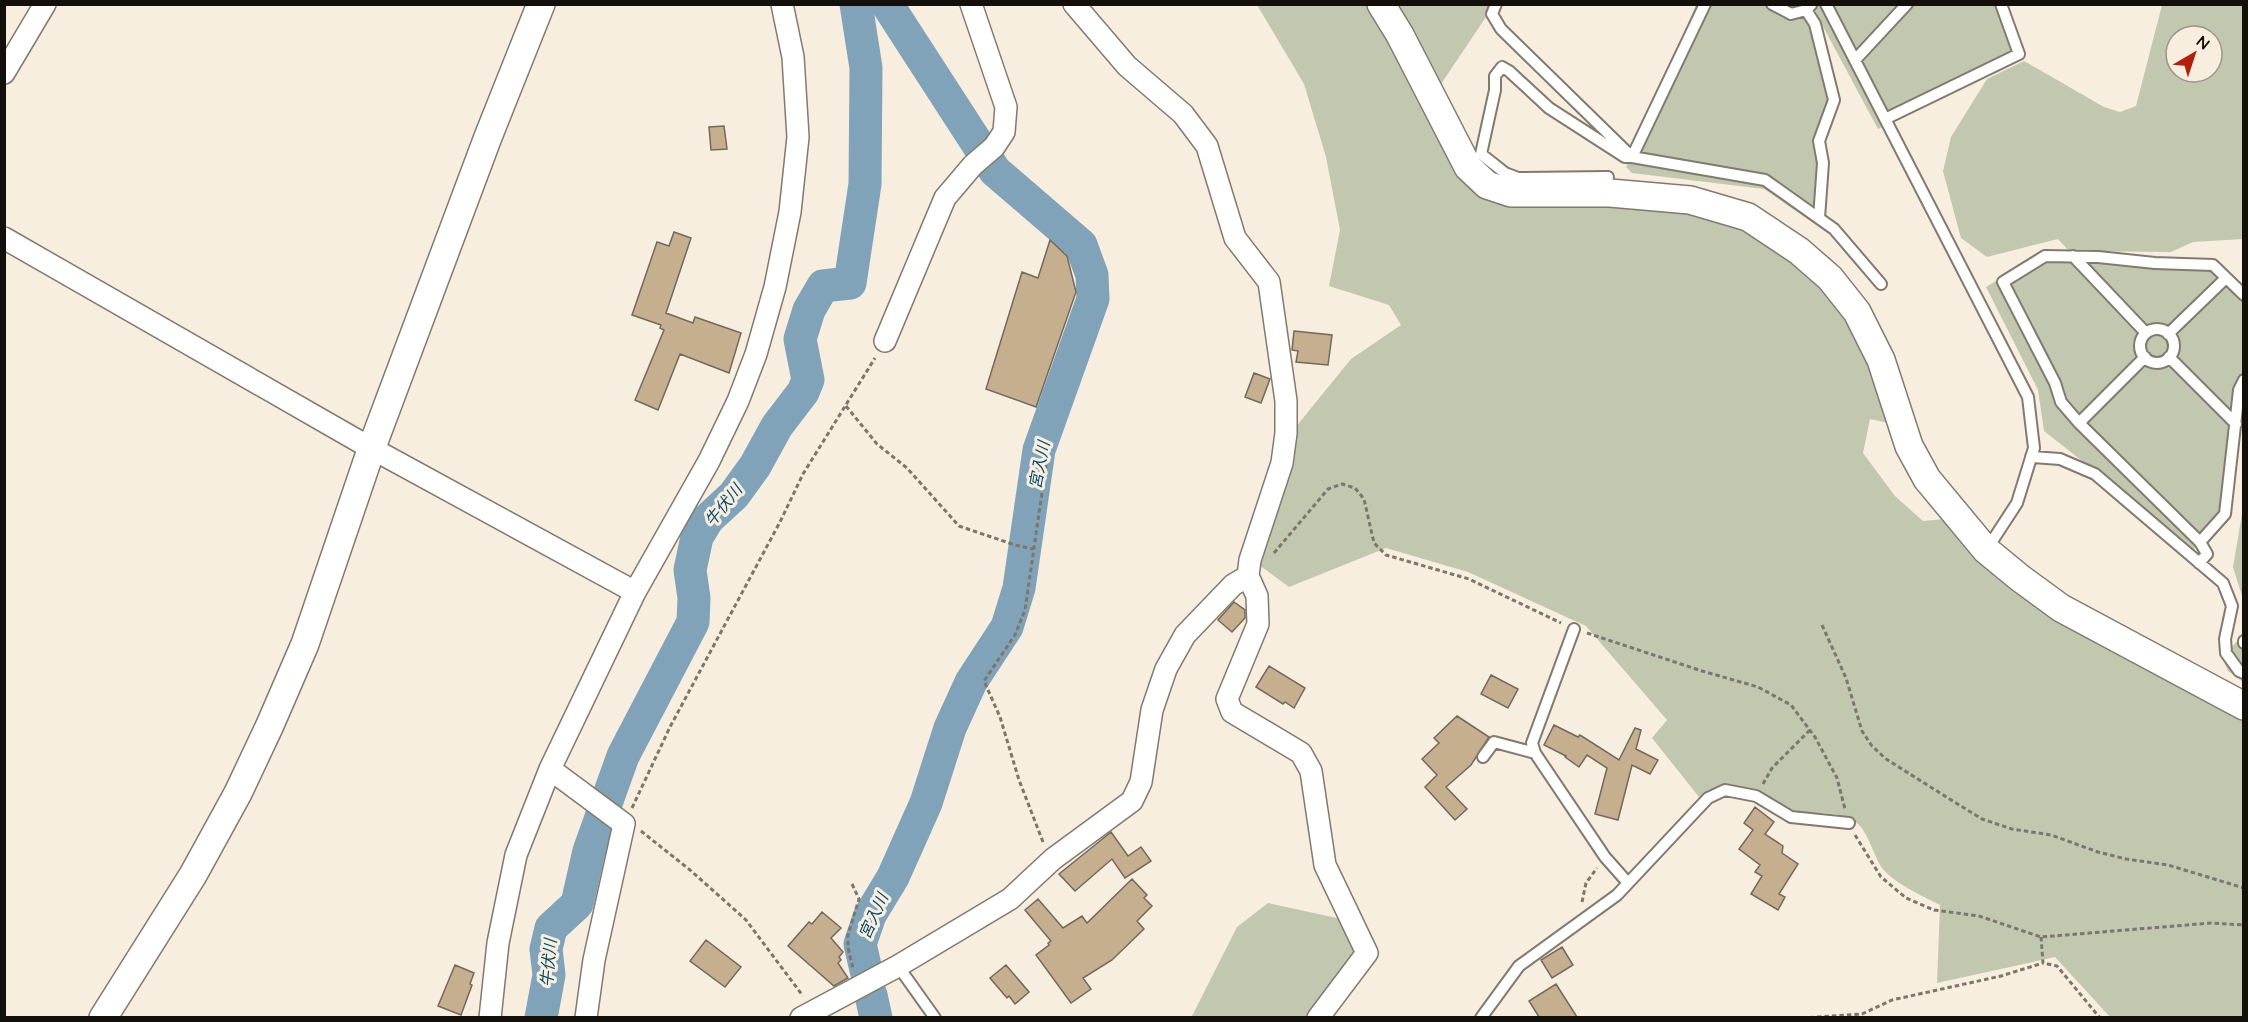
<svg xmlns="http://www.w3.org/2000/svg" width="2248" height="1022" font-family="Quicksand,'Noto Sans JP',sans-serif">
	<rect width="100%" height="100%" fill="#f8eedf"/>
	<path fill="#c1c8af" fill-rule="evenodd" d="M1257,5H1371L1470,183L1676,209L1730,221L1818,280L1848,318L1866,354L1889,423L1870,419L1863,453L1895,496L1923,521L1945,519L2039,606L2121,657L2243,720V1017H2110L2055,957L1937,983L1940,905C1922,896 1894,883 1882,868C1874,856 1868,833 1858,824C1841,809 1816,815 1796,811C1789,810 1782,804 1776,801C1748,784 1728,780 1699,797L1652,738L1667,720L1586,626L1468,572L1386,548L1289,587L1255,562L1290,434L1351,359L1401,325L1389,305L1329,286L1340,230L1326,157L1304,84Z
		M1390,5H1494L1437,90Z
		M1696,5H2005L2023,57L1878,129L1819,19L1838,107L1822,142L1829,163L1825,231L1764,189L1632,173L1626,167Z
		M2162,5H2243V239L2193,242L2171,252L2069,251L2058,239L1987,257L1961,238L1943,171L1951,137L1987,79L2024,61L2104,107L2120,112L2136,106ZM2176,36H2212V72H2176Z
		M2042,253H2094L2213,260L2243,293V389L2229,516L2194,549L2044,431L2038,390L1986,287Z
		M2243,508V599L2233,567Z
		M2243,635V682L2228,671L2222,657Z
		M1268,903L1346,920L1360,956L1310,1017L1191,1018L1237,927Z"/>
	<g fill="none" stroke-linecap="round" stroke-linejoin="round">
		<path stroke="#80a3b9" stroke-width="33" d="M866,970L860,944L870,915L893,877L926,803L950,728L971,682L1007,627L1019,588L1039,450L1093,299L1092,275L1081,245L995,171L887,4
			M871,995L876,1018
			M541,1018L549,975L546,949L551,928L577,904L589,851L623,756L693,622L694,598L690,570L697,537L708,519L734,495L755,466L777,426L803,392L808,380L800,339L809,310L823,286L850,283L865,184L866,68L856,4"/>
	</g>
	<path fill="#c6af8f" stroke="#71695d" stroke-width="1.5" d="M724,126L727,149L711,150L709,127Z
		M674,232L691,238L666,313L693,323L695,317L741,333L729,373L680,354L658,410L635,400L664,330L660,328L661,325L632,315L657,242L669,246Z
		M1050,240L1067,256L1076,292L1036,407L986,389L1022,272L1038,278Z
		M1294,331L1332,335L1328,365L1296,362L1298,351L1292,350Z
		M1254,373L1270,379L1261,403L1245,397Z
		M1234,602L1245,610V618L1232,632L1218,620Z
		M1269,666L1305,688L1294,708L1285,702L1283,704L1256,687Z
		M1491,675L1518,689L1508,708L1481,694Z
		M1457,716L1489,737L1471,765L1446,787L1467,809L1455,820L1425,787L1437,775L1422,759L1439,743L1434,738Z
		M1554,725L1578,737L1580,735L1619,760L1635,728L1641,730L1636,749L1658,760L1650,774L1632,765L1618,820L1595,814L1607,768L1587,755L1579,767L1565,757L1566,756L1544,745Z
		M1755,807L1774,822L1765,834L1783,846L1782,853L1798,864L1779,894L1785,897L1778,910L1751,894L1762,876L1755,872L1760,865L1739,849L1753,830L1744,823Z
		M1111,832L1128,856L1141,847L1151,861L1125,878L1112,859L1075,891L1059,874Z
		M1132,879L1147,895L1144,898L1152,906L1137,921L1144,929L1112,960L1083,978L1091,989L1071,1003L1036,955L1049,945L1048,943L1051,941L1025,910L1038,899L1063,928L1082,916L1087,923Z
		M822,912L841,928L831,938L843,952L839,957L841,960L838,963L848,978L834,986L788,946L809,922L812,924Z
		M706,940L741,967L725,987L690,961Z
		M1562,947L1573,965L1552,978L1541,960Z
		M455,965L474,973L470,984L472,985L461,1015L438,1006Z
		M1006,965L1029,992L1015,1004L1009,996L1007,998L990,978Z
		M1556,984L1577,1017H1539L1529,1001Z"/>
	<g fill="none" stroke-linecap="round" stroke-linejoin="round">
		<defs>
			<path id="service" d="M1496,4L1492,14L1501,29L1629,154
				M1705,4L1632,157L1765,180L1834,229L1881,284
				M1772,4L1791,14L1806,10L1811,5
				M1826,4L2028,397L2034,448L2017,503L1987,549
				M1806,10L1815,24L1834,100L1819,141L1823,163L1819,218
				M1855,60L1907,4
				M1885,119L2019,54L2001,4
				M1608,177L1518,178L1505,173L1481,154L1495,90V76L1502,67L1509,71L1549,108L1625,157H1632
				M2073,256L2146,333
				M2140 346a17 17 0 1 1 34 0a17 17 0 1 1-34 0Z
				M2168,334L2226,278
				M2145,357L2079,423L2200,542L2207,554L2199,563
				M2169,357L2236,424
				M2079,423L2061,402L2055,383L2003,282L2045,256L2098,257L2155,263L2213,265L2244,295
				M2031,457L2060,459L2095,474L2223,583L2232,606L2225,639L2226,653L2239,671L2244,673
				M2200,542L2225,514L2239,390L2244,380
				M1574,629L1532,743L1535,753L1605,857L1628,883
				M2244,641V643
				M1483,757L1494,742L1535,753
				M898,966L935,1018
				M1481,1018L1519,966L1617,895L1708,798L1725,790L1756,796L1791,817L1849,823"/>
			<path id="minor" d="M1074,4L1127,66L1183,114L1207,146L1235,238L1269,282L1286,401V433L1282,463L1250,560L1248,576L1257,596L1258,624L1227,699L1232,712L1301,753L1311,771L1325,865L1367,953L1318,1018
				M4,73L45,4
				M4,238L360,442L635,592
				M885,341L945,198L973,165L994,147L1004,132L1006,107L971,4
				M550,769L624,824L594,960L586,1018
				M490,1018L498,943L516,855L550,769L635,592L709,461L738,401L756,354L775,287L790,212L798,137L793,57L782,4
				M801,1018L898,966L1010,899L1053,859L1132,801L1141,782L1152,710L1166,669L1185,635L1233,585L1248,576"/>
			<path id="tertiary" d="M1381,4L1400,35L1468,167L1487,185L1511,193H1610L1690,200L1748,217L1799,251L1830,278L1857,312L1881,360L1909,446L1927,479L1986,550L2020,578L2061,608L2244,706
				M103,1018L193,875L238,793L270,725L305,644L372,447L488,137L541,4"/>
		</defs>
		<use href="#service" stroke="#827a6d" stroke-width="14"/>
		<use href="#minor" stroke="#827a6d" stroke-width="24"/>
		<use href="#tertiary" stroke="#827a6d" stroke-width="30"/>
		<path stroke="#7c766c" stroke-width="3" stroke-dasharray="4.5 3" stroke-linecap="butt" d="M846,406L877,444L907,468L959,526L1015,545L1033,549
			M1274,553L1328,489L1342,484L1355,488L1364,499L1374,543L1386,555L1469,579L1561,623
			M1822,625L1846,678L1862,731L1872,746L1886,759L1956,803L1982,819L2012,829L2051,835L2098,852L2126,859L2168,865L2244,888
			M1587,633L1702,671L1758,687L1791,705L1815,737L1837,778L1845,809
			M1763,784L1772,768L1810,730
			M632,808L670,727L780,522L803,474L875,358
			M641,831L690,870L746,920L803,996
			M1855,835L1881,877L1906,898L1934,910L1979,916L2041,937L2211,923L2244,925
			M1043,842L1019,780L1000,717L984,681L1015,635L1025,610L1046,465
			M852,884L859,899L848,935V947L853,969
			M1582,902L1586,883L1597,868
			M2041,937L2043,963L2057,966L2100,1018
			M1802,1018L1862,1014L1892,1000L2001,976L2043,963"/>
		<use href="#service" stroke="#fff" stroke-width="10"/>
		<use href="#minor" stroke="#fff" stroke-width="21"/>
		<use href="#tertiary" stroke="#fff" stroke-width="27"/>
	</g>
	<g text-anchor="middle" stroke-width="6" stroke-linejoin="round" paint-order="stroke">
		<g font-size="16" font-style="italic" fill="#054969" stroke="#f8eedf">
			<text transform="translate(1039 465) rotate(-79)" y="6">宮入川</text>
			<text transform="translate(723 505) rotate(-51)" y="6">牛伏川</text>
			<text transform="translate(873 916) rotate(-66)" y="6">宮入川</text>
			<text transform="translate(548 963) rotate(-85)" y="6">牛伏川</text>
		</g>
	</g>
	<rect width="2248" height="1022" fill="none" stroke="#13100b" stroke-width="12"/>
	<g transform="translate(2194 54) rotate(39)"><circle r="28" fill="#f8eedf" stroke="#9c958a" stroke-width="1.5"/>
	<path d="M0-4.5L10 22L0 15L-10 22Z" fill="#af200e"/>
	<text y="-9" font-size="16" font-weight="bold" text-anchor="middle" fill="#13100b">N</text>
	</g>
</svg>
